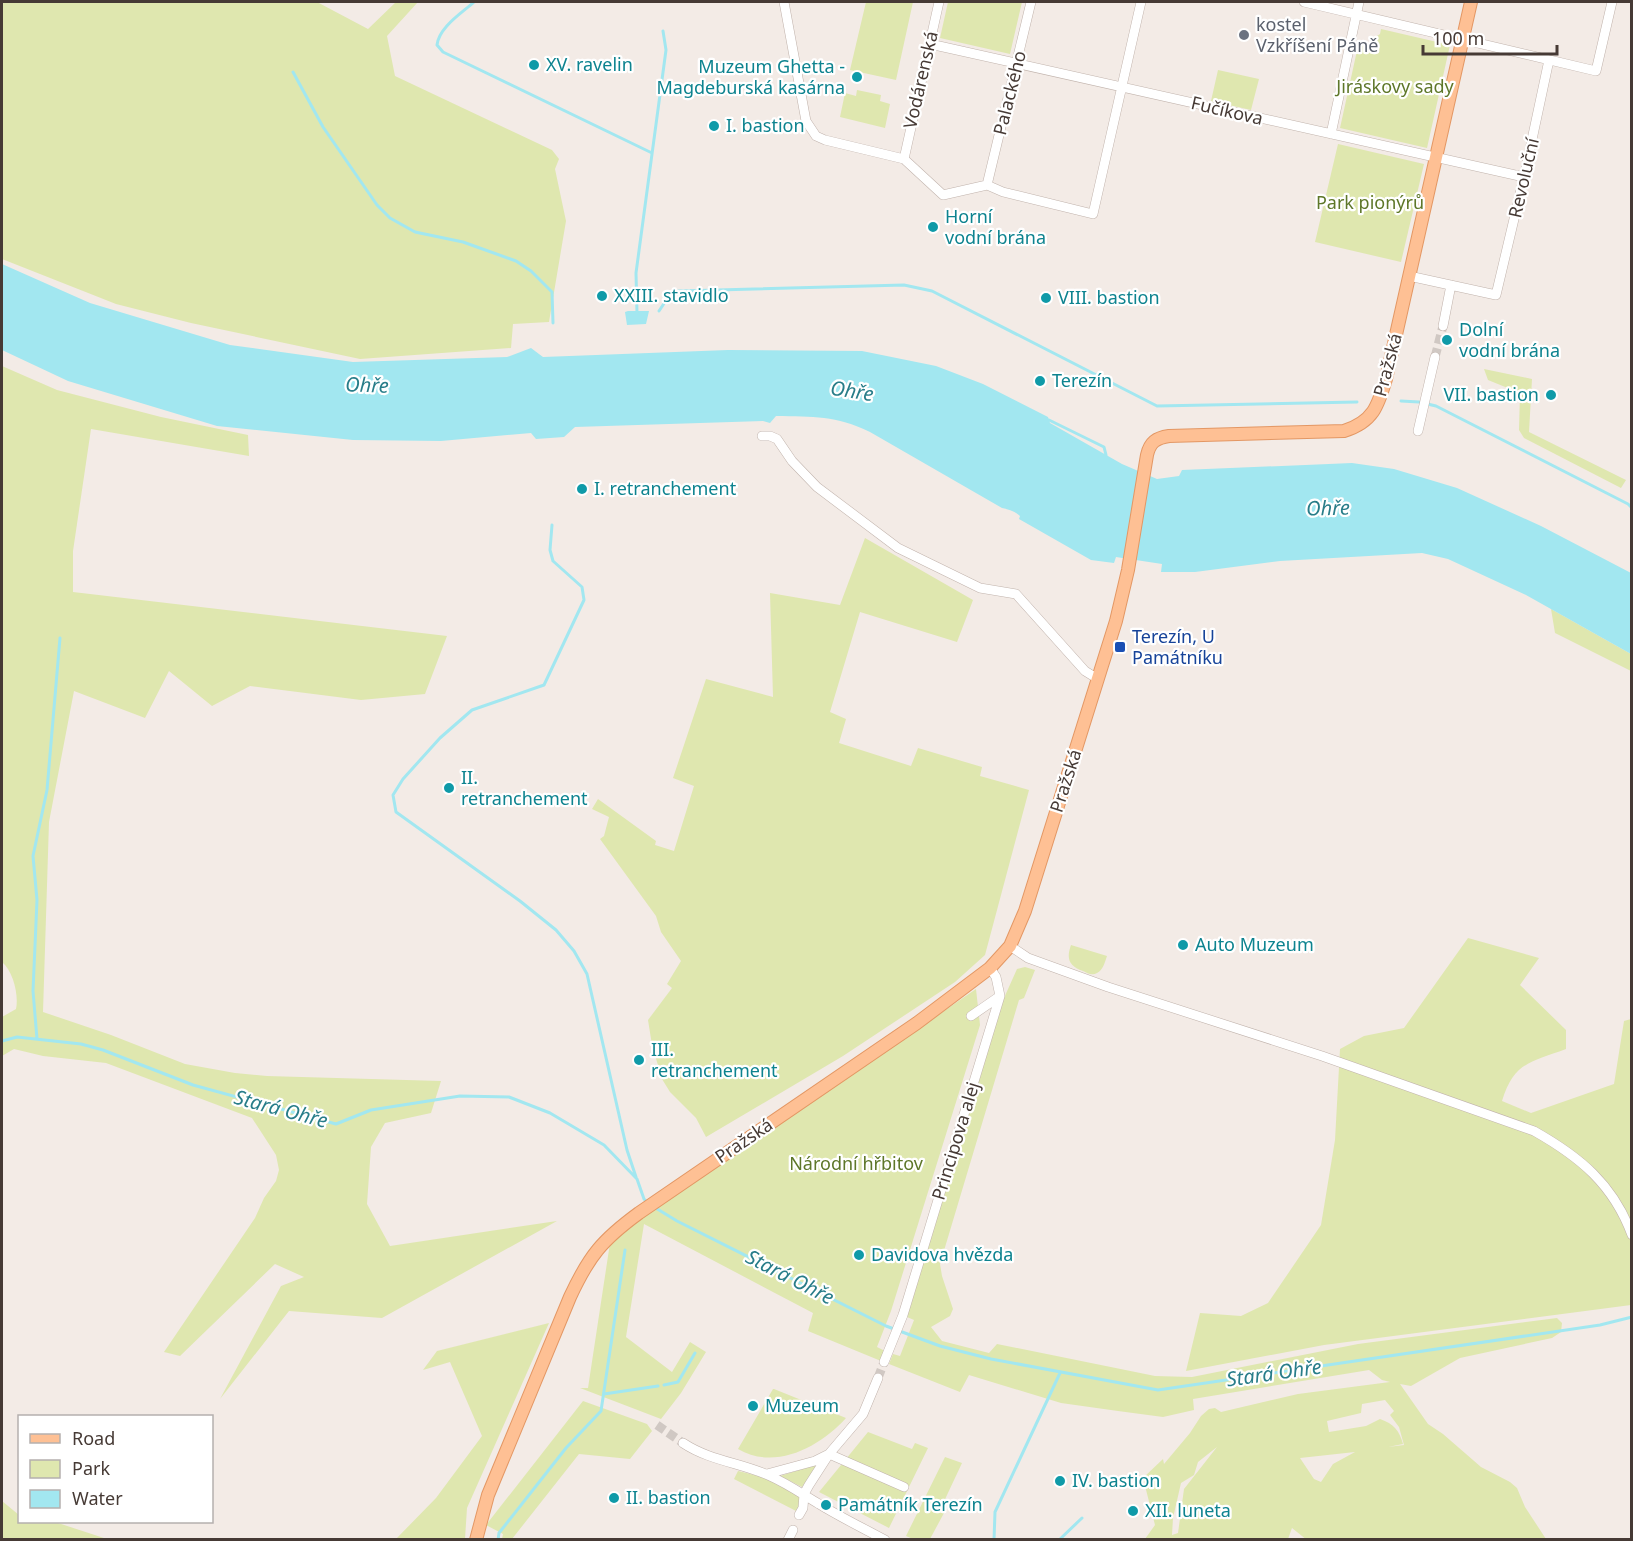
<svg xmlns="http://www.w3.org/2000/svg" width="1633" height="1541" font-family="'Noto Sans',sans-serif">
	<rect width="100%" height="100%" fill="#f3ebe6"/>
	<path fill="#dfe7af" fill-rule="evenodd" d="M2,2H317L368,29L396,2H418L387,36L395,76L552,150L559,159L555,169L566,221L549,322L513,324L511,348L360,359L191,323L116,304L2,259Z
		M866,2H913L896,80L850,70Z
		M948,2H1022L1010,54L940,38Z
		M1381,29L1450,45L1427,148L1340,128L1358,46L1365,42L1368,46L1378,39L1377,36L1380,34Z
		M1218,70L1259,79L1251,110L1211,101Z
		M857,90L881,95L880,101L890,104L885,128L840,117L845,93L856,96Z
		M1338,144L1424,164L1401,262L1315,242Z
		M2,366L57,390L161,417L248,435L249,456L91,429L73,551V592L447,636L425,694L361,700L250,686L212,706L169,671L145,718L74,691L49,822L43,1012L111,1035L185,1064L235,1073L267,1076L441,1081L431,1113L385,1123L371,1147L367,1204L390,1246L557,1221L382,1318L289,1311L220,1399L281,1286L304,1277L275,1264L180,1356L164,1352L255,1218L264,1198L276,1181L279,1170L276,1155L252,1118L106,1063L43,1056L14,1049L2,1056V1017L16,1009C19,995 13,971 2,962Z
		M1484,369L1532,379L1529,432L1626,480L1621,488L1524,438L1519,430L1520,393L1488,380Z
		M865,538L973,600L957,642L860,612L830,712L846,719L839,743L911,766L918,748L982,767L980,776L1029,790L985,955L955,982L843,1056L706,1137L696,1118L670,1092L662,1079L652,1045L648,1020L672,988L667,984L681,961L661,932L656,916L600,839L604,836L609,817L592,809L598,799L656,841L655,845L674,851L694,786L673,778L706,679L773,697L770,593L840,605Z
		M1551,609L1631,654V671L1555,633Z
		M1468,938L1539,958L1520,985L1566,1030V1049C1531,1062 1514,1062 1502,1101L1531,1113L1614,1084L1624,1021L1631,1019V1305L1324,1345L1186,1371L1200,1313L1241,1316L1268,1303L1321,1225L1335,1140L1340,1049L1364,1036L1404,1028Z
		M1071,945L1107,956C1105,962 1103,970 1097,973C1092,976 1087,973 1083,971C1069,966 1066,959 1071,945Z
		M1025,967L1035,970L1024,998L1019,1000L940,1264L942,1276L953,1309L950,1316L931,1327L942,1341L989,1353L997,1344L1155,1376L1192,1377L1358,1344L1557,1318L1562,1323L1561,1332L1552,1338L1460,1358L1411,1386L1400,1384L1428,1424L1443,1434L1481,1467L1510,1482L1517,1488L1525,1507L1546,1539L1307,1540L1292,1528L1288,1539H1145L1155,1525L1143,1478L1163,1459L1164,1464L1190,1433L1201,1416L1209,1409L1215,1408L1221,1412L1298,1394L1390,1382L1382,1380L1369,1370L1193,1399L1194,1410L1163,1417L1118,1411L1061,1403L969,1375L960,1392L889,1364L893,1354L900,1356L914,1320L907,1317L1004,998L1017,969ZM1385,1400L1394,1411L1390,1415L1399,1427L1404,1445L1388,1447L1403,1444C1399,1430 1394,1424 1380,1419L1366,1426L1329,1432L1327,1421L1361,1413L1362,1404ZM1217,1447L1184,1489L1178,1533L1172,1535L1173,1518L1181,1483L1194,1475L1198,1462ZM1355,1452L1333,1464L1321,1482L1314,1479L1300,1458Z
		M976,989L980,1025L891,1311L877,1347L885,1351L881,1361L808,1331L813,1313L644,1224L626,1337L672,1372L690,1342L706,1352L681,1393L661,1419L580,1388H588L610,1243L644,1217Z
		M549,1323L467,1508L465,1539H396L436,1498L482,1436L450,1362L423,1370L437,1351Z
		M773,1389H774L846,1418C820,1447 775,1471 738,1449Z
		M583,1401L647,1424L652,1431L630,1459L579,1454L512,1539H502L503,1534L486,1525Z
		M868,1432L912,1449L915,1443L928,1448L889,1528L819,1492Z
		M945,1457L962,1463L940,1510L944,1513L930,1539H913L906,1536Z
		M815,1465L816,1467L802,1487L780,1476Z
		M738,1471L767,1478L802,1497L798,1512L734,1479Z
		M2,1501L19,1515L20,1522H55L107,1539H2Z"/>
	<path fill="#a2e7f0" d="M2,264L90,303L230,345L353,362L507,357L531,348L543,357L728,350L862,351L936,366L983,384L1048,417L1050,423L1122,464L1157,479L1179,476L1182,470L1352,463L1394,469L1457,488L1541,526L1631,573V654L1526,595L1448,559L1422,553L1280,561L1195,572H1161L1162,564L1116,557L1114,563L1091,560L1019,519L1020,516C1016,512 1008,509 1002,508L870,432C835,415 814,417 776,416L770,423L763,421L575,427L564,437L536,439L531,433L441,441L353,440L217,426L68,381L2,350Z
		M628,311H649L646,324L627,325L625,312Z"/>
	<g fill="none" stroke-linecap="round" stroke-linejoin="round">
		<path stroke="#a2e7f0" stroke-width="3" d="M474,2C462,13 439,27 437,45L443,52L652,153
			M293,72L323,127L377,205L390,218L415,232L463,242L516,261L531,271L552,292L553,323
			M659,311L671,293L679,291L904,285L932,291L1157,406L1357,402
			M637,313L636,273L666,50L663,31
			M1401,401L1419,402L1436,406L1628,504L1632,508
			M1049,420L1104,447L1106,455
			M552,525L550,550L553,561L582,587L584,600L544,685L472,710L440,738L403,779L393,795L396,812L520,901L556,930L574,951L587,974L627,1150L636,1177
			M37,1039L33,991L37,900L33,856L47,790L60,638
			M2,1041L17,1037L81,1044L103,1050L193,1085L336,1124L371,1110L460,1096L509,1097L550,1113L604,1145L637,1179L644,1199L648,1203
			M654,1207L677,1221L886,1326L940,1346L991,1359L1158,1390L1600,1325L1632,1317
			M664,1385L678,1382L695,1353
			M604,1394L658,1386
			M498,1540L499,1533L566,1448L601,1411L625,1250
			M994,1540L995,1512L1060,1373
			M1059,1540L1082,1518"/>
		<path stroke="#d0c8c3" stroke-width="9" stroke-dasharray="9 4.5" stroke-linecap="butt" d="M1435,357L1443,326
			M878,1378L884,1362
			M657,1425L683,1443"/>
		<defs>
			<path id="minor" d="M784,2L806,121L816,136L825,140L904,159L943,195L987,185L1003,192L1093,214L1141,2
				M1304,2L1596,71L1612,2
				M930,44L1524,177
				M1331,134L1359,2
				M904,159L939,2
				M987,185L1031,2
				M1409,276L1496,295L1524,177L1549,60
				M1443,326L1451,285
				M1418,431L1435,357
				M762,436H770L777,439L792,461L817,487L898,548L980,588L1016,594L1085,671L1098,679
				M1010,946L1028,958L1108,987L1322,1056L1534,1131C1580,1157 1613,1184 1632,1235
				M971,1016L1000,996
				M884,1362L903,1315L1000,996L996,977L990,968
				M683,1443C710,1461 742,1463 770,1476C788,1484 802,1494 819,1504C840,1517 863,1528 885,1540
				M767,1474L815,1461L829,1454L904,1487
				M799,1515L803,1508L804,1494L809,1485L829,1454L863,1414L878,1378
				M788,1540L793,1530"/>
			<path id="major" d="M476,1540L488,1495L570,1297C589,1256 602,1240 639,1213L917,1023L990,968L1010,946L1025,911L1116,621L1128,570L1147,455C1150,442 1156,438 1169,436L1344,431C1373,422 1378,406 1386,379L1471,2"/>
		</defs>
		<use href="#minor" stroke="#c1b3ac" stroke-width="10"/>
		<use href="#major" stroke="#e39764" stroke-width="14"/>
		<use href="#minor" stroke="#fff" stroke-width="9"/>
		<use href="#major" stroke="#fec094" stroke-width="12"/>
	</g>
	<circle fill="#6b7280" stroke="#fff" stroke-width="2" cx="1244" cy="35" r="6"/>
	<g fill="#0f9aa8" stroke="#fff" stroke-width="2">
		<circle cx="534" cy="65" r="6"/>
		<circle cx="857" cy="77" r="6"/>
		<circle cx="714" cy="126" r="6"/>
		<circle cx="933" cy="227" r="6"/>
		<circle cx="602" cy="296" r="6"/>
		<circle cx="1046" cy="298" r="6"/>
		<circle cx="1447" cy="340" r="6"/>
		<circle cx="1040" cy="381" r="6"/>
		<circle cx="1551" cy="395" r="6"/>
		<circle cx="582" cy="489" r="6"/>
		<circle cx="449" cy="788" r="6"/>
		<circle cx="1183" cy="945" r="6"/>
		<circle cx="639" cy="1060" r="6"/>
		<circle cx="859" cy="1255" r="6"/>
		<circle cx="753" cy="1406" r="6"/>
		<circle cx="1060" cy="1481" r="6"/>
		<circle cx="614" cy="1498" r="6"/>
		<circle cx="826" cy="1505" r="6"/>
		<circle cx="1133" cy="1511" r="6"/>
	</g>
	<rect fill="#1a4fb4" stroke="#fff" stroke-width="2" x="1114" y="641" width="12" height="12" rx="3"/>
	<g text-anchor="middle" stroke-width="4.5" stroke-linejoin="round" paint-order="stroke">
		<g font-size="18" fill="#5b616d" stroke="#fff" text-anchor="start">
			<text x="1256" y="31">kostel<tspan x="1256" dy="21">Vzkříšení Páně</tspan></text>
		</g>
		<g font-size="18" fill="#0d838f" stroke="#fff" text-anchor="start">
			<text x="546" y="71">XV. ravelin</text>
			<text x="845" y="73" text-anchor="end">Muzeum Ghetta -<tspan x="845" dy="21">Magdeburská kasárna</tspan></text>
			<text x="726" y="132">I. bastion</text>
			<text x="945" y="223">Horní<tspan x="945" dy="21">vodní brána</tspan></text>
			<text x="614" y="302">XXIII. stavidlo</text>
			<text x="1058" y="304">VIII. bastion</text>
			<text x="1459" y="336">Dolní<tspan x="1459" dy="21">vodní brána</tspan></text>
			<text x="1052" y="387">Terezín</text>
			<text x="1539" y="401" text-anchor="end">VII. bastion</text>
			<text x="594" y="495">I. retranchement</text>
			<text x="461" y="784">II.<tspan x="461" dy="21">retranchement</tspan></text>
			<text x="1195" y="951">Auto Muzeum</text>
			<text x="651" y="1056">III.<tspan x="651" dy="21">retranchement</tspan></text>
			<text x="871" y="1261">Davidova hvězda</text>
			<text x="765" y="1412">Muzeum</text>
			<text x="1072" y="1487">IV. bastion</text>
			<text x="626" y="1504">II. bastion</text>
			<text x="838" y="1511">Památník Terezín</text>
			<text x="1145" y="1517">XII. luneta</text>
		</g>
		<g font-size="18" fill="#463a35" stroke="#fff">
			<text transform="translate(921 80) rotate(-77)" y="6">Vodárenská</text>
			<text transform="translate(1010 93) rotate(-76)" y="6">Palackého</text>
			<text transform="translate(1227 111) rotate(13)" y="6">Fučíkova</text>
			<text transform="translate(1524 178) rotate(-77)" y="6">Revoluční</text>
			<text transform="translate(1388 365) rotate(-75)" y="6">Pražská</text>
			<text transform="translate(1066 781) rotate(-72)" y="6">Pražská</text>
			<text transform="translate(744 1141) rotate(-34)" y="6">Pražská</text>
			<text transform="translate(956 1141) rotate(-73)" y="6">Principova alej</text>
		</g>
		<g font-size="18" fill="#5e7729" stroke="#fff">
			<text x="1395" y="93">Jiráskovy sady</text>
			<text x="1370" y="209">Park pionýrů</text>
			<text x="856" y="1170">Národní hřbitov</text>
		</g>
		<g font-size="18" fill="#164399" stroke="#fff" text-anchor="start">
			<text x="1132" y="643">Terezín, U<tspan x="1132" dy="21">Památníku</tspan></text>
		</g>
		<g font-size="20" font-style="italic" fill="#287d89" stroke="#fff">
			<text transform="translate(367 385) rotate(2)" y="7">Ohře</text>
			<text transform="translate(852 391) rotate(9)" y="7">Ohře</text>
			<text transform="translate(1328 508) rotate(-1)" y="7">Ohře</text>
			<text transform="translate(281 1109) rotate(15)" y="7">Stará Ohře</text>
			<text transform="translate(790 1277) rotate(27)" y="7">Stará Ohře</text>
			<text transform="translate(1274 1373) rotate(-8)" y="7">Stará Ohře</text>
		</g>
	</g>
	<rect width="1633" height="1541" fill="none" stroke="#463a35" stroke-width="6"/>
	<rect x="18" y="1415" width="195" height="108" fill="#ffffff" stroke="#b5b0ae" stroke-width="1.5"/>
	<rect x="30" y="1434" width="30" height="9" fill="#fec094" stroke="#b5b0ae" stroke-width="1.5"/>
	<text x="72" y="1445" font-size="18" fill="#463a35">Road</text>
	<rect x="30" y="1460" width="30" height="18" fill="#dfe7af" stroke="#b5b0ae" stroke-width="1.5"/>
	<text x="72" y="1475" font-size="18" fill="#463a35">Park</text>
	<rect x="30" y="1490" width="30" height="18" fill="#a2e7f0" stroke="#b5b0ae" stroke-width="1.5"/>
	<text x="72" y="1505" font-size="18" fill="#463a35">Water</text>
	<path d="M1423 45v9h134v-9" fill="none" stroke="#463a35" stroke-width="3"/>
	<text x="1432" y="45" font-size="18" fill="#463a35" stroke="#ffffff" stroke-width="4.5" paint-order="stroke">100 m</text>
</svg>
